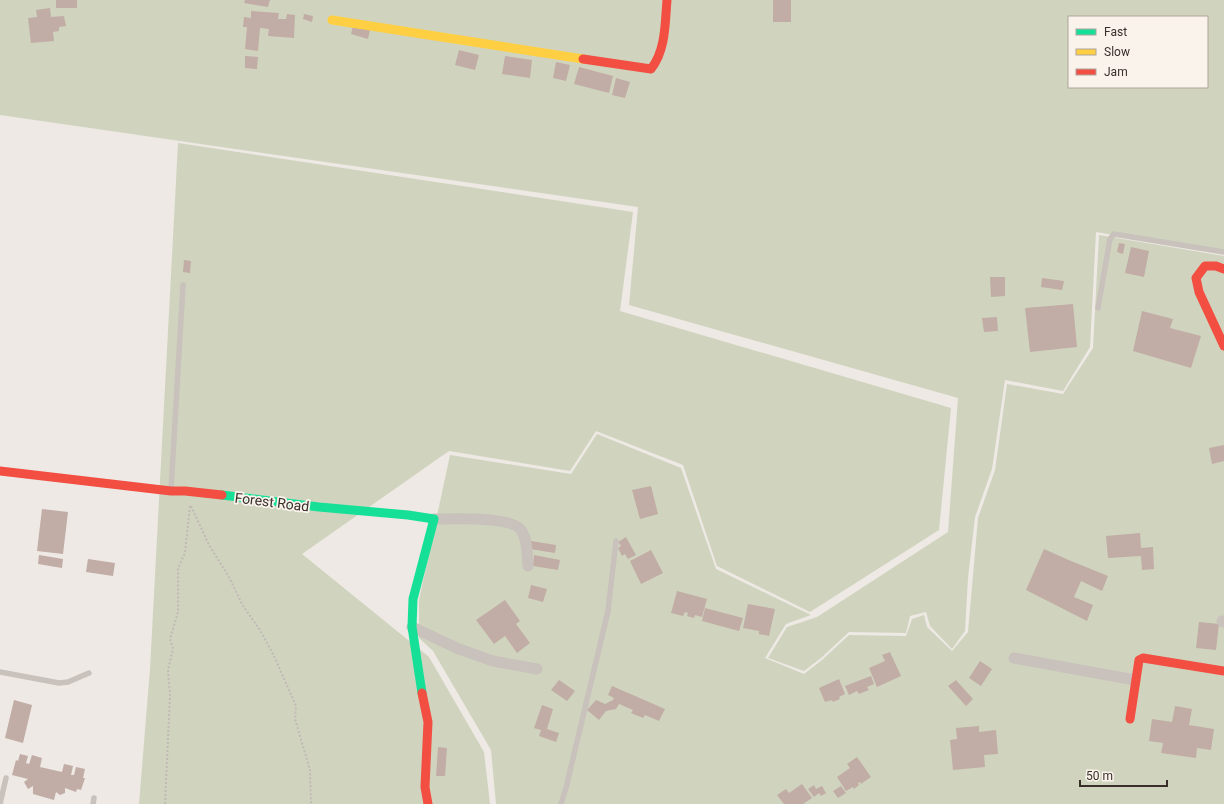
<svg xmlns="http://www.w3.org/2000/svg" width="1224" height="804" font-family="Roboto,sans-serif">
	<rect width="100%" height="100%" fill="#eee9e4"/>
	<path fill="#d0d4be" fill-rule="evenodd" d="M0,0H1224V254L1096,232L1090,347L1063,391L1005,380L992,469L975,517L968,578L965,631L952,649L930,626L926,612L910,616L906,633L849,632L821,658L804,671L768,658L787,627L817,617L948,532L958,398L629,305L638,207L0,115ZM1069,17H1207V87H1069Z
		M178,143L633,212L620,311L951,408L939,530L810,612L717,566L683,465L596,431L570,471L449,451L302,554L429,657L484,752L490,804H139L150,669Z
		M1099,235L1224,256V804H496L491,750L433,651L419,638V600L450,455L571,474L597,434L681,468L716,569L811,615L786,624L765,658L804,674L822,660L849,635L906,636L912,619L924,615L927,627L952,651L968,632L978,518L995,470L1007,384L1063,394L1093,348Z"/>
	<path fill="#c1aca6" d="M56,0H77V8H56Z
		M245,0H270L268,7L244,3Z
		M773,0H791V22H773Z
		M50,8L51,17L64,16L66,26L59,27V31L53,32L54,41L31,43L28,18L37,17L36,10Z
		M251,11L279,13L278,19H286L287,14L295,15L294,38L268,36L269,29L260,28L258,51L245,49L247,27H243L244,17L251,18Z
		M304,14L313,16L312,22L303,19Z
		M353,26L370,30L368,39L351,34Z
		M459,50L479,55L475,70L455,65Z
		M245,56L258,57L257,69L245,68Z
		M505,56L532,60L530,78L502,74Z
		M556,62L570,65L566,81L553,78Z
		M579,67L613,76L609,93L574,84Z
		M616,78L630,82L625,98L612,95Z
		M1119,243L1125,244L1123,254L1117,252Z
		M1131,247L1149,251L1144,277L1125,273Z
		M184,260L191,261L190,273L183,272Z
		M990,277H1005V296L991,297Z
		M1042,278L1064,281L1062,290L1041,287Z
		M1073,304L1077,347L1030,352L1025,308Z
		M1142,311L1173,319L1170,328L1201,336L1191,368L1133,351Z
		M997,317L998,331L984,332L982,318Z
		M1224,445V461L1212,464L1209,448Z
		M651,486L658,514L640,519L632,490Z
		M42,509L68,512L63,554L37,551Z
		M1140,533L1141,548L1153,547L1154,569L1142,570L1141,556L1108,558L1106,536Z
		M626,537L636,555L628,559L625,554L622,556L618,548L621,546L618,542Z
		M531,541L556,545L555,553L530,549Z
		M1044,549L1071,561L1108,576L1102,591L1081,581L1074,597L1093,605L1087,621L1026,590Z
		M651,550L663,573L641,584L630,561Z
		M39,555L63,559L62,568L38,564Z
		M534,555L560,560L558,570L533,566Z
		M88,559L115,563L113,576L86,572Z
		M531,585L547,589L543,602L528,598Z
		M677,591L707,599L702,617L695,615L694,618L687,616L688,613L685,612L683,616L671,613Z
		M505,600L520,621L516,624L530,643L517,653L505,636L494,644L476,620Z
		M748,604L775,609L769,636L759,634V631L743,628Z
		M705,608L743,618L739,631L702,621Z
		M1199,622L1219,624L1216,650L1196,648Z
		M890,652L901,676L877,687L869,668L885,661L882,655Z
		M980,661L992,669L981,686L969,678Z
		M871,676L874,684L867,687L869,690L859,694L857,691L849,695L845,686Z
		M839,679L845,694L839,697L840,699L833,702L832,700L825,702L819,688Z
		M559,680L575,691L567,701L551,690Z
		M956,680L973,699L966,706L948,686Z
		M612,686L665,709L659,721L645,715L643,718L631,713L633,710L619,704L616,709L606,711L599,720L587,710L596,700L605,704L613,700L614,698L608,695Z
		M14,700L32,705L23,743L5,738Z
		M542,705L553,709L547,729L559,733L556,742L539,736L541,730L534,728Z
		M1175,706L1192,709L1189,725L1214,729L1211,750L1197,748L1196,758L1161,753L1163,743L1149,741L1152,719L1172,722Z
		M979,726V732L996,730L998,754L984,755L985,767L953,770L950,740L957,739L956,728Z
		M438,747L447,748L445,776H436Z
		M20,754L28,756L26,763L29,764L32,755L42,758L40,767L62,772L64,764L73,766L71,775H74L76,767L85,769L83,778H85L81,790L77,789L76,792L65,788V793L60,795L56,792L54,800L33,794V786L28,789L24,782L28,779L12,775L16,760L18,761Z
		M857,757L871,777L861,784L860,782L858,783L859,785L854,789L853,787L846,791L837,777L850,768L847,764Z
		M802,784L812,798L803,804H784L777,795L786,789L789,793Z
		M814,785L816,789L822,786L826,793L821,796L819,793L814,797L808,789Z
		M841,786L846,793L838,798L833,791Z"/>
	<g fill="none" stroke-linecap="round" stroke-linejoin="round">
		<path stroke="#c0b9b5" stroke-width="2" stroke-dasharray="2 2" stroke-linecap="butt" d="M191,506L209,545L229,577L243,606L260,630L274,656L296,706L295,719L310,770L311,804
			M165,804L170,695L168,670L173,649L170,639L178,612V568L185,553L190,506"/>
		<path stroke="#c8c1bc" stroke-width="5.5" d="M1098,308L1110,239L1114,234L1224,252
			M171,490L183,285
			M0,672L59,683L68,682L89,673
			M0,804L6,778
			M93,804L94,798
			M561,804L566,788L608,611L616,541"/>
		<path stroke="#c8c1bc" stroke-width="11" d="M434,519C452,519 512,516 521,530C528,540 527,555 528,566
			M1222,621L1224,622
			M412,627L459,649L493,661L537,669
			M1014,658L1135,680"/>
		<path stroke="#16e098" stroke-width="9" d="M222,495L319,507L408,515L434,519L413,599L412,627L422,693"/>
		<path stroke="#ffcf43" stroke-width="9" d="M332,20L583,59"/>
		<path stroke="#f24e42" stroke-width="9" d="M583,59L651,69C666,50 665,23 667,0
			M1224,269L1216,266H1205L1196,278L1199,292L1224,346
			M0,471L171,491H185L222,495
			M422,693L428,722L425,787L428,804
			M1130,719L1139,660L1143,658L1224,671"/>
	</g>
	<g text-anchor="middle" stroke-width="3.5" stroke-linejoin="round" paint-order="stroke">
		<g font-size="14" fill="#392e2a" stroke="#faf3ec">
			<text transform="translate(272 502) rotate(7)" y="5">Forest Road</text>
		</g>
	</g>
	<rect x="1068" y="16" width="140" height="72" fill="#faf3ec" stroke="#ada49e"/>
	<rect x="1076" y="29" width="20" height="6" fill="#16e098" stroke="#ada49e"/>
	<text x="1104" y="36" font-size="12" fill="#392e2a">Fast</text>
	<rect x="1076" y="49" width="20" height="6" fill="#ffcf43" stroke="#ada49e"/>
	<text x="1104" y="56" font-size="12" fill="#392e2a">Slow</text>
	<rect x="1076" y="69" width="20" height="6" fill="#f24e42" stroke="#ada49e"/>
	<text x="1104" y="76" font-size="12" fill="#392e2a">Jam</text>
	<path d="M1080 780v6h87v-6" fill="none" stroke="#392e2a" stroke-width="2"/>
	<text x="1086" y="780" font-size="12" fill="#392e2a" stroke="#faf3ec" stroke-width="3" paint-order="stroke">50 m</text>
</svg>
